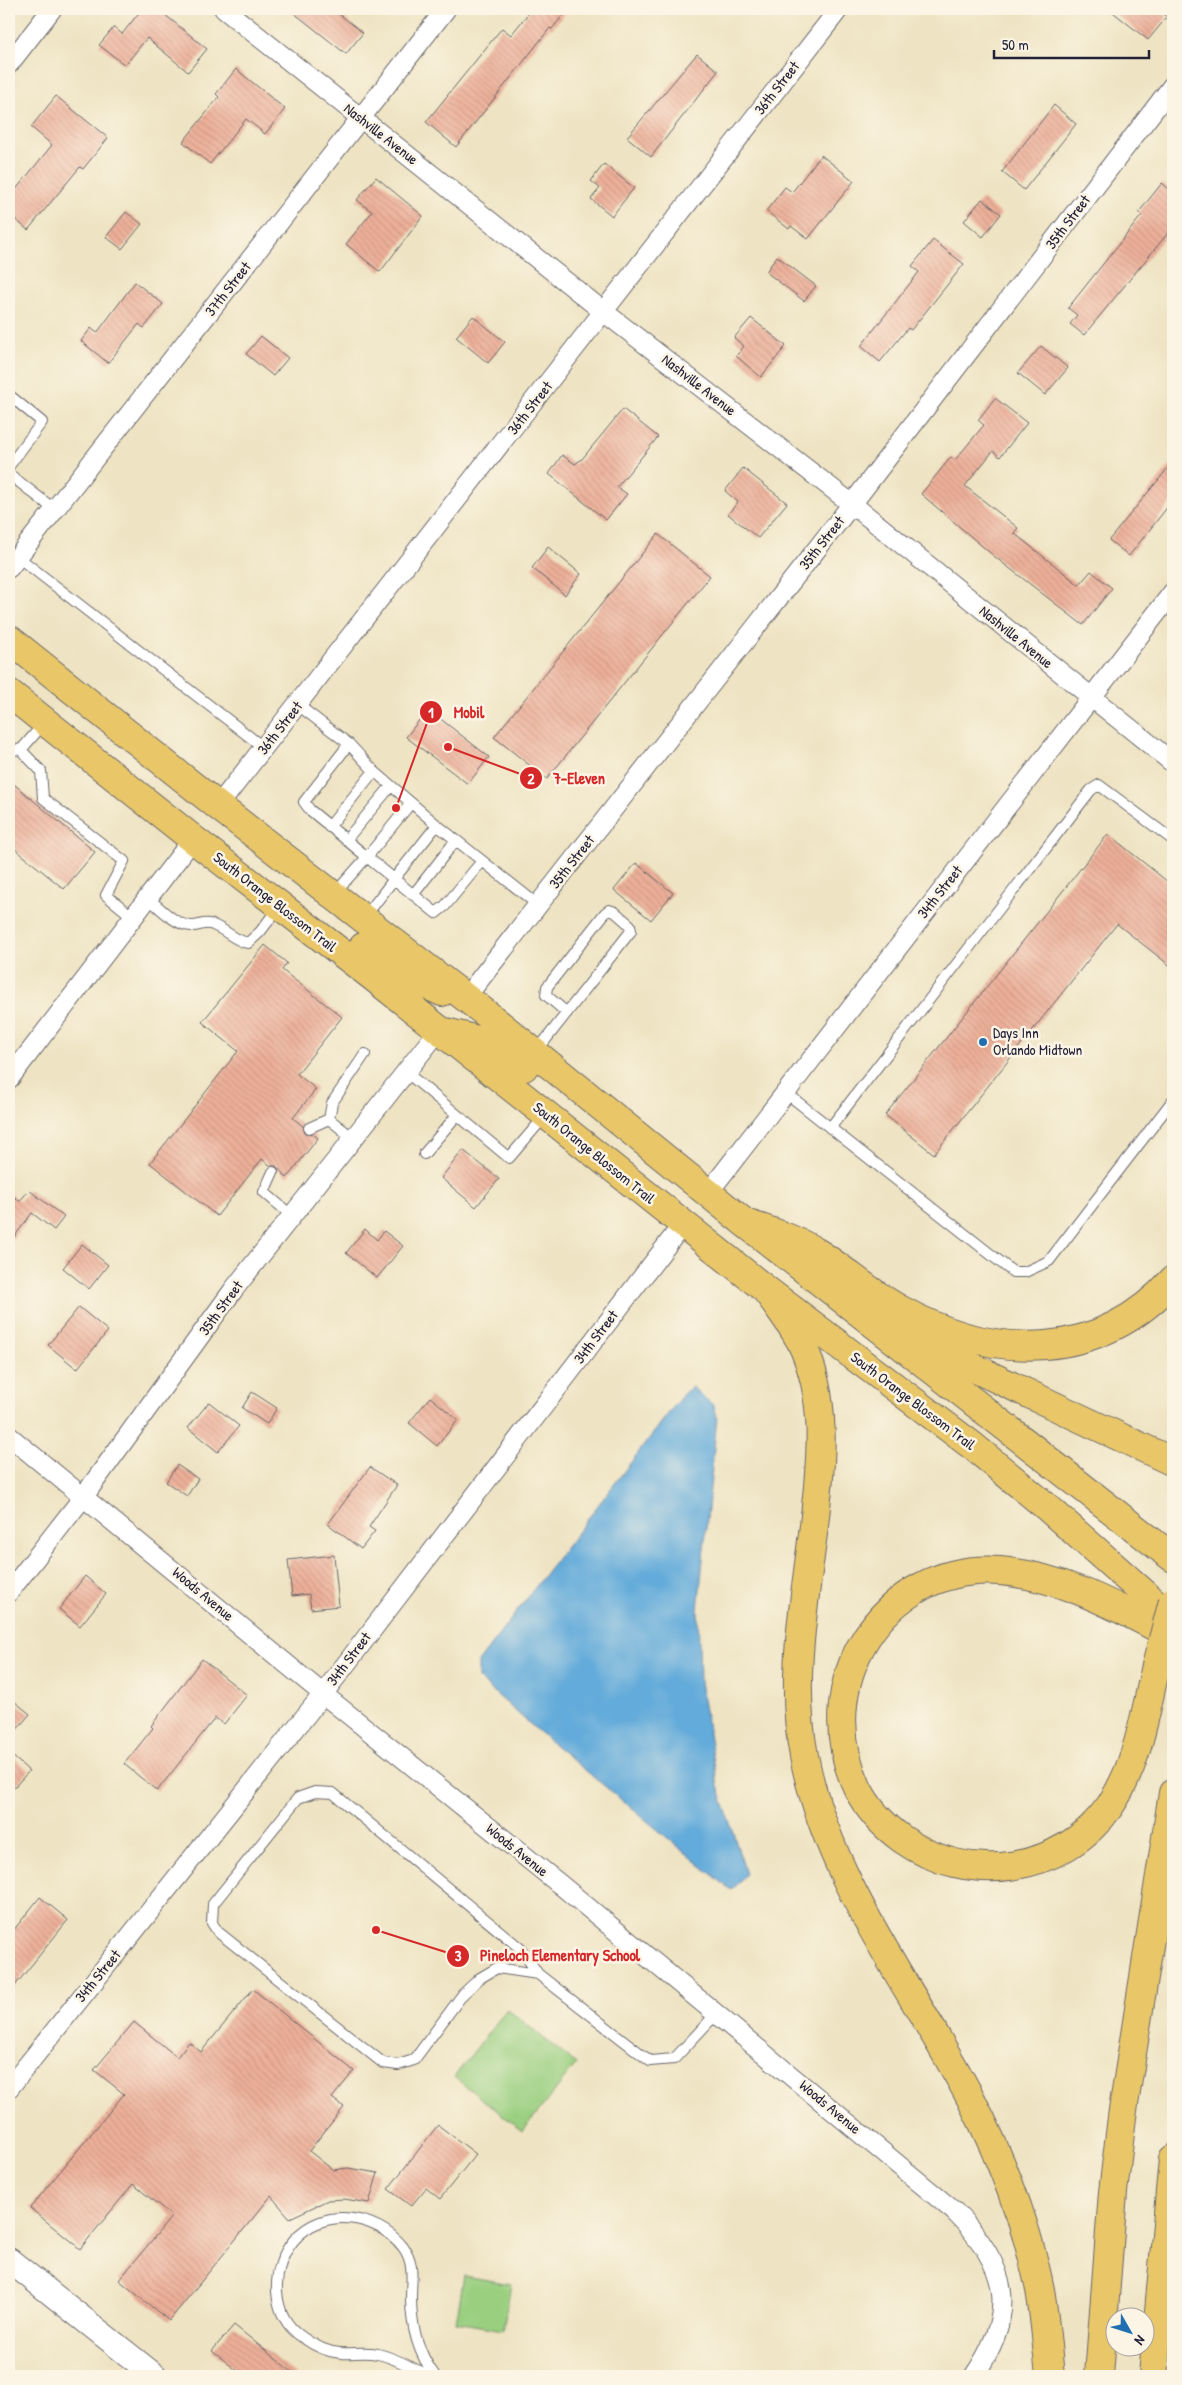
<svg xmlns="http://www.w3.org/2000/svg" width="1182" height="2385" font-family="'Patrick Hand',sans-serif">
	<defs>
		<pattern id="building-back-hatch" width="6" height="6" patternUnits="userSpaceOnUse" patternTransform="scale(1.25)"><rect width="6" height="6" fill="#edb099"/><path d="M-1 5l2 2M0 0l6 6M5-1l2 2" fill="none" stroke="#cb9785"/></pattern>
	</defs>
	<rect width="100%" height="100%" fill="#fcf5e5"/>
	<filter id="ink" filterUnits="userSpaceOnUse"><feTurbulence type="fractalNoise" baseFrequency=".02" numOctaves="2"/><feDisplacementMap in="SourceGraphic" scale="10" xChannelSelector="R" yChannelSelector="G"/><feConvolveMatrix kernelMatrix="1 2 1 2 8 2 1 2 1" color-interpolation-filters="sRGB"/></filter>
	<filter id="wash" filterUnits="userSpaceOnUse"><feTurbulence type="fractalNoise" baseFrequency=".0096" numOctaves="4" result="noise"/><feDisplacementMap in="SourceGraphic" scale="20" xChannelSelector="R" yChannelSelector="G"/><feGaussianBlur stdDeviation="1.12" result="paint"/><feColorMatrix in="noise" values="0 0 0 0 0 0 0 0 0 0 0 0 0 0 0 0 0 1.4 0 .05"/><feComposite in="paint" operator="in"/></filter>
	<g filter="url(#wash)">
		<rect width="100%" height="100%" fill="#eee3c2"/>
		<path fill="#9acf80" stroke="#5e785e" d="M507,2009L576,2064L523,2131L454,2077Z
			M464,2276L511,2284L503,2330L456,2322Z"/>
		<path fill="#63abda" stroke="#42668a" d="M692,1387L714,1406L717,1417L698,1610L700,1682L718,1785L746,1874L731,1890L540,1733L478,1678V1662L684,1393Z"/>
		<g id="blocks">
			<path fill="url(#building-back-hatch)" d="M142,9H158L207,49L188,72L147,38L125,65L99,45L114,27L122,34Z
				M289,9H333L363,33L346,54Z
				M532,9H568L552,29L550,28L456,147L426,122L502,28L511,35Z
				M1109,9H1156L1167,17L1148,40Z
				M697,54L718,71L651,157L627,137Z
				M236,69L285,109L265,134L246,119L210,164L183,142L219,97L216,94Z
				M56,96L108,138L83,169L80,167L28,230L9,214V198L52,145L31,127Z
				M1054,105L1076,124L1024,190L1002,172Z
				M821,155L854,181L808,239L791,226L789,229L766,211L785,187L792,192Z
				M604,164L634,188L612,216L591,199L600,188L591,181Z
				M376,177L423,216L380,272L346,244L372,212L357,200Z
				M1162,183L1173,192V227L1084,335L1070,324L1077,315L1068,308L1142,215L1139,212Z
				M982,199L1001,214L983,237L964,221Z
				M126,212L142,224L122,249L106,237Z
				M933,240L964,264L911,330L908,328L880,362L861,346L919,272L912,266Z
				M777,256L816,286L804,301L766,272Z
				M135,282L163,304L144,328L139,324L108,363L81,341L91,328L97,333Z
				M473,316L505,342L488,363L456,337Z
				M751,318L786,346L761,377L736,356L744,346L734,338Z
				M261,336L288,358L273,376L246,354Z
				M1041,346L1068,368L1045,395L1018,373Z
				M995,398L1027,423L1000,457L993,451L965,486L1018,528L1014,533L1079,585L1091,571L1112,588L1083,625L995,557L921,494L951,457L955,460L984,425L978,420Z
				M623,409L658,437L617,487L627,494L606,520L549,474L562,455L575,464L582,459Z
				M1173,462V500L1129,556L1109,540Z
				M743,468L787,503L758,538L728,514L738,502L725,491Z
				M658,534L710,576L547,779L494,737Z
				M548,547L581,574L565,595L532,568Z
				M428,709L489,757L468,784L406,737Z
				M9,780L95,852L64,889L9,844Z
				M1108,834L1173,886V968L1117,924L934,1154L885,1115Z
				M636,863L673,893L651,920L614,890Z
				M265,945L287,963L282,970L342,1017L297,1074L316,1089L293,1118L303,1126L305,1133L313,1134L318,1138L287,1178L276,1166H271L262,1159L217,1216L150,1163L238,1051L202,1022Z
				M463,1150L499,1179L476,1207L441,1178Z
				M29,1190L64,1217L54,1230L32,1213L9,1244V1193L20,1201Z
				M365,1229L377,1240L384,1231L403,1246L377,1278L346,1253Z
				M82,1244L108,1265L89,1289L63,1268Z
				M79,1307L108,1331L77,1369L48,1345Z
				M252,1392L277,1408L267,1424L242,1408Z
				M430,1397L458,1420L437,1446L409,1423Z
				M209,1402L239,1426L218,1452L188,1428Z
				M177,1465L198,1479L187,1496L166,1482Z
				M370,1467L397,1485L369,1527L375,1531L361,1549L328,1524Z
				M334,1555L339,1606L311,1609L309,1594L292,1596L288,1560Z
				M85,1576L106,1594L80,1626L59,1609Z
				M202,1659L247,1695L224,1724L215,1718L157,1791L124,1764L153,1728L151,1726Z
				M9,1697L30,1714L9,1739Z
				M9,1753L29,1771L9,1793Z
				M40,1897L68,1920L9,1993V1936Z
				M253,1989L354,2071L332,2098L344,2107L309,2151L333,2170L348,2168L378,2173L369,2203L344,2199L328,2200L290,2218L271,2196L169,2321L119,2280L172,2216L133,2184L80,2249L30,2208L124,2094L94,2070L134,2022L177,2057L189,2042L201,2052Z
				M438,2125L476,2154L440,2199L426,2188L411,2206L388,2189Z
				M234,2325L297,2376H244L212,2351Z"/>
		</g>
	</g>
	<g filter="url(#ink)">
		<use href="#blocks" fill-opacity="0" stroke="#69666a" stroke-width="1"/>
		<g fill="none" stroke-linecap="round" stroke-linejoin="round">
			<defs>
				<path id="service" d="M9,395L42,422L9,466
					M9,474L55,510
					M18,557L264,748
					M298,705L349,744L374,771L437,825L538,905
					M349,744L304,802L310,810L367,857L411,803
					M9,749L21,750L45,722
					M21,750L41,771L43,798L124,861L106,895L133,917
					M437,825L394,879L436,913L445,906L482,861
					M329,827L374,771
					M346,840L391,786
					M334,894L367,857L394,879L364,918
					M413,895L456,840
					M148,898C159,907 175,925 191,926C199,927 204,921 213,925C226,930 235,941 248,943L260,932L279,907
					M536,1052L627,936L631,931L630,925L615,912L609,910L605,913L547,987L546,995L567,1013
					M406,1072L509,1158L545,1116
					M785,1092L1013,1272H1025L1049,1261L1173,1100
					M309,1128L329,1119
					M830,1128L1091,790L1099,785L1173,840
					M353,1138L329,1119L332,1103L365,1054
					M424,1154L457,1115
					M273,1172L264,1192L292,1216
					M538,1974L497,1968L480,1978L463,1994L414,2060L398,2065L383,2063L218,1932L212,1923L213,1904L298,1798L315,1792L333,1793L521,1949L538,1974L650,2061L674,2059L717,2013
					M430,2376C413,2369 397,2358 378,2354C365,2351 353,2354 340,2353C327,2352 313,2345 302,2337C270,2316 270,2268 294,2240C323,2206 377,2214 403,2247C415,2263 411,2280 411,2298C411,2327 418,2353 435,2376"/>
				<path id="minor" d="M224,9L604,312L852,504L1173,763
					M9,64L52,9
					M9,568L446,9
					M218,806L839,9
					M466,997L852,504L1173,85
					M9,1079L193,839
					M708,1193L1173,592
					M9,1436L323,1694L562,1886L955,2212C1009,2267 1018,2311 974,2376
					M9,1592L84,1496L234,1289L439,1030
					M9,2088L323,1694L683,1224"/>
				<path id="tertiary" d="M9,2260L155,2376"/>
				<path id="primary" d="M9,639L218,806L488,1015L745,1223L1173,1558
					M9,693L193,839L373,977L765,1289L974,1447L1048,1508L1173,1619
					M363,947L402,974L442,992
					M446,1032L495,1044L524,1067"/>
				<path id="motorway" d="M745,1223C770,1231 796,1239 818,1253C847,1271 872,1295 903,1311C995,1361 1100,1362 1173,1280
					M765,1289C778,1306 791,1323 801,1342C829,1400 821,1463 814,1525C805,1601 789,1679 804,1756C829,1884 912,1986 971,2099C1001,2158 1027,2224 1040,2290C1045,2318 1047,2348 1050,2376
					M895,1323L957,1360L1173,1462
					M1156,1666C1145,1713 1138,1765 1110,1806C1062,1874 968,1886 902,1839C884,1826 868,1809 858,1789C808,1686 882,1562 1000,1571C1063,1576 1118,1608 1173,1636
					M1099,2376L1113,2192L1122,2117L1173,1793
					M1153,2376L1173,2159"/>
			</defs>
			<use href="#service" stroke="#69666a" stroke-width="12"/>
			<use href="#minor" stroke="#69666a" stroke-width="21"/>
			<use href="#tertiary" stroke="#69666a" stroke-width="26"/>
			<use href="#primary" stroke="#69666a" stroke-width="30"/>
			<use href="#motorway" stroke="#69666a" stroke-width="30"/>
			<use href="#service" stroke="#fff" stroke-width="10"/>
			<use href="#minor" stroke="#fff" stroke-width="19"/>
			<use href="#tertiary" stroke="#fff" stroke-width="24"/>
			<use href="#primary" stroke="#e9c769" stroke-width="28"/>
			<use href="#motorway" stroke="#e9c769" stroke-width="28"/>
			<defs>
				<path id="motorway-bridge" d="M1156,1666L1173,1601"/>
			</defs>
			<use href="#motorway-bridge" stroke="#69666a" stroke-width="30" stroke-linecap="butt"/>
			<use href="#motorway-bridge" stroke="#e9c769" stroke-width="28"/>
		</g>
	</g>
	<circle fill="#1f6fb2" stroke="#fcf5e5" stroke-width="2" cx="983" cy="1042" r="5"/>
	<g text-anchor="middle" stroke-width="5" stroke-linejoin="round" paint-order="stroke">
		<g font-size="15" fill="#22223b" stroke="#fcf5e5">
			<text transform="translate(777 88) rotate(-52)" y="5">36th Street</text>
			<text transform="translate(381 134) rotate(38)" y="5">Nashville Avenue</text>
			<text transform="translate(1068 222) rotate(-53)" y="5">35th Street</text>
			<text transform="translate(228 289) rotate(-52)" y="5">37th Street</text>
			<text transform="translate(699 385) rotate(38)" y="5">Nashville Avenue</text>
			<text transform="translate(530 408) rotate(-52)" y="5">36th Street</text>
			<text transform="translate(822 543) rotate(-52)" y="5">35th Street</text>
			<text transform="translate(1016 637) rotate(39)" y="5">Nashville Avenue</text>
			<text transform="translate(280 728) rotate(-52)" y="5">36th Street</text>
			<text transform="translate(572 862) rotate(-52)" y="5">35th Street</text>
			<text transform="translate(940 892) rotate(-52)" y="5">34th Street</text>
			<text transform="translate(275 902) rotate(38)" y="5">South Orange Blossom Trail</text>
			<text transform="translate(594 1153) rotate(39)" y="5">South Orange Blossom Trail</text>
			<text transform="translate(221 1308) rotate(-54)" y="5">35th Street</text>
			<text transform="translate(596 1337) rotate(-53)" y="5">34th Street</text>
			<text transform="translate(913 1401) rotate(37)" y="5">South Orange Blossom Trail</text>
			<text transform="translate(203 1594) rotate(40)" y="5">Woods Avenue</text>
			<text transform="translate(349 1659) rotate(-53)" y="5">34th Street</text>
			<text transform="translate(517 1850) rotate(39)" y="5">Woods Avenue</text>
			<text transform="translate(98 1976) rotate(-51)" y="5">34th Street</text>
			<text transform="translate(830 2107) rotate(40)" y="5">Woods Avenue</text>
		</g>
		<g font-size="15" fill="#22223b" stroke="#fcf5e5" text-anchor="start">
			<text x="993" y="1038">Days Inn<tspan x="993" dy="17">Orlando Midtown</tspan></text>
		</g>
	</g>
	<path fill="none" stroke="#d62828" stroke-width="2" d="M396 808L431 712M448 747L531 778M376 1930L458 1956"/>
	<g fill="#d62828" stroke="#fcf5e5" stroke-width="2">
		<circle cx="396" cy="808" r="5"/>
		<circle cx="448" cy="747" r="5"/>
		<circle cx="376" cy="1930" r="5"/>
		<circle cx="431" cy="712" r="12"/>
		<circle cx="531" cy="778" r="12"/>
		<circle cx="458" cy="1956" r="12"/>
	</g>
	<g font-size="15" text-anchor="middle" font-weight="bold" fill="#fff">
		<text x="431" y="718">1</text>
		<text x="531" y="784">2</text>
		<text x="458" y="1961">3</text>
	</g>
	<g font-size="16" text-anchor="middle" font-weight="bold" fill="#d62828" stroke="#fcf5e5" stroke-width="5" stroke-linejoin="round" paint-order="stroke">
		<text x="469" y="718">Mobil</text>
		<text x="579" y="784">7-Eleven</text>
		<text x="560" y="1961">Pineloch Elementary School</text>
	</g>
	<rect width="1182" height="2385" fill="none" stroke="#fcf5e5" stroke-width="30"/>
	<g transform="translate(1130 2332) rotate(129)"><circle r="24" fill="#fcf5e5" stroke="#a5a1a1"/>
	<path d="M0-4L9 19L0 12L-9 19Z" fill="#1f6fb2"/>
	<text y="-8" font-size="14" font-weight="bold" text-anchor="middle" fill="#22223b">N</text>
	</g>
	<path d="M994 50v8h155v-8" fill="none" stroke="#22223b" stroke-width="2.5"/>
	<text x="1002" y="50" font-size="15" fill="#22223b" stroke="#fcf5e5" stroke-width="4" paint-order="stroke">50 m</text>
</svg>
